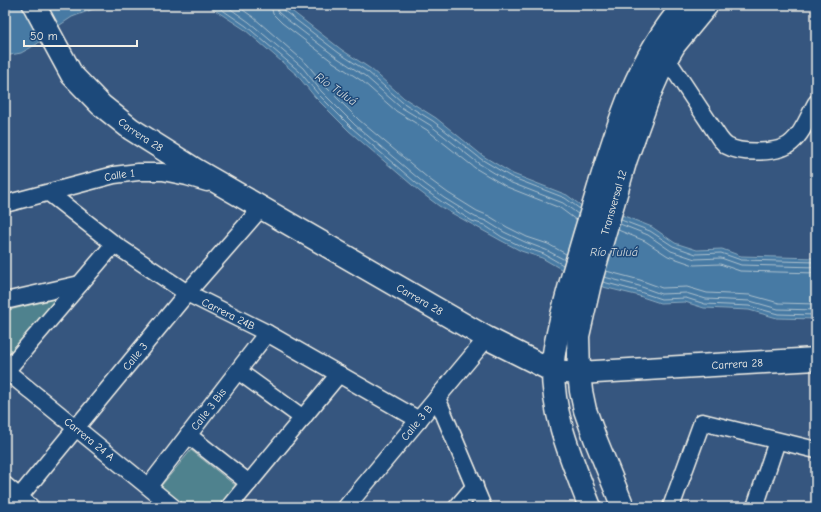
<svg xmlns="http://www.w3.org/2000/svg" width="821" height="512" font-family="'Comic Neue',sans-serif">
	<rect width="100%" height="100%" fill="#36567f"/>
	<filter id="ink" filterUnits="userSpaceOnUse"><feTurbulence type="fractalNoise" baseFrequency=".025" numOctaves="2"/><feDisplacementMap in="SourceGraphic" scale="8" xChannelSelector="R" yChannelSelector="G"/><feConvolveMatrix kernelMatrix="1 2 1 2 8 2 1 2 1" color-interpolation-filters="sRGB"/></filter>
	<g filter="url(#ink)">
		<path fill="#50828e" stroke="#a2babb" d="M59,298L9,359L5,356V311Z
			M191,450L236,486L218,507H185L161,486Z"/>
		<path fill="#467aa4" stroke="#8caabf" d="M5,5H104L72,17L54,29L37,44L21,53L5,56Z
			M207,5H284L342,50L371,69L404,98L436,118L483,156L513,174L567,195L583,207L604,208L652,227L675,243L697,250L722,249L741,256L816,258V319L777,318L749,310L704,308L685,302L660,303L636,295L603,287L584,277L561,269L542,258L521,251L500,240L439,206L419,191L349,131L315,97L297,75L244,29Z"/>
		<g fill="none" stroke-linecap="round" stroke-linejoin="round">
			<path stroke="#aec1cd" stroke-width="1" d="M215,5L246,26L300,72L318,94L352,128L422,188L442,202L472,221L484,225L502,237L523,247L544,254L563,265
				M225,5L249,22L303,68L321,91L355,125L425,184L444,198L475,217L486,221L504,232L525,242L546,250L565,260
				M236,5L253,17L307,64L326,87L359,120L429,179L448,193L477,211L489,216L507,227L527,237L548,244L566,254
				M271,5L273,14L282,23L333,62L362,81L396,111L427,130L475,168L507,187L560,208L576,220
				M277,5L278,12L285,18L336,57L365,76L399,106L430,125L478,163L509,182L563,203L578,214
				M282,5L283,10L339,53L368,72L402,102L433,121L481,159L511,177L565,198L580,209
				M621,220L650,231L673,246L696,254L721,253L741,260L816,262
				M620,224L648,235L671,251L695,259L721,258L741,265L816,267
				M618,230L645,241L668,256L694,265L720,264L740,271L816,273
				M606,271L640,280L662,288L687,287L707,293L750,295L779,303L816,304
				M604,277L639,286L661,294L686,293L706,299L750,301L778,309L816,310
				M603,282L637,291L661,299L686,298L705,304L749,306L778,314L816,315"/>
			<defs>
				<g id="street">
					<path d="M667,59L720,139C722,141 724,144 727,146C741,154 780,154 792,142C803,133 809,115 816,103"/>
					<path id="s1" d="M49,193L114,244L187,293L267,333L419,420"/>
					<path id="s2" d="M5,204L114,175L138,172H163L187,177L207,183"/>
					<path d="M5,301L80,284"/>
					<path id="s3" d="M5,370L173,507"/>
					<path d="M6,371L114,244"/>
					<path d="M238,371L303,418"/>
					<path d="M437,398L483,507"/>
					<path d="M188,435L249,483"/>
					<path d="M5,485L31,507"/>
					<path id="s4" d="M149,486L267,333"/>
					<path id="s5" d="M11,507L187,293L261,208"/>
					<path d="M229,507L339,374"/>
					<path id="s6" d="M346,507L487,338"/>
					<path d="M457,507L475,486"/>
					<path d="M671,507L702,422L816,450"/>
					<path d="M755,507L777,441"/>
				</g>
				<g id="secondary">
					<path id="s7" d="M34,5L72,75L101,105L131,129L196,170L487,338L553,371L579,373L816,359"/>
					<path d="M590,507C572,460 551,414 553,362C554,346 559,330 562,315C569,287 577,260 585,233C610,154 628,69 684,5"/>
					<path id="s8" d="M623,507L595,438L585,410L581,391L579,373L578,336L590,283L626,159L650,93L662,66L675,44L707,5"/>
				</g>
			</defs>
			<use href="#street" stroke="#f4f1e8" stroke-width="19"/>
			<use href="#secondary" stroke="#f4f1e8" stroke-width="25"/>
			<use href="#street" stroke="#1f4a7a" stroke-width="16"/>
			<use href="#secondary" stroke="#1f4a7a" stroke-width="22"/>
		</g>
	</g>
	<g text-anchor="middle" stroke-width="3" stroke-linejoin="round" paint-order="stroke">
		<g font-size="11" fill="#f4f1e8" stroke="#1f4a7a">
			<text dy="4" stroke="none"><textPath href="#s7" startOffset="171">Carrera 28</textPath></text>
			<text dy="4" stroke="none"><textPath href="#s2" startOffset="118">Calle 1</textPath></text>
			<text dy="4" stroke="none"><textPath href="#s8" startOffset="317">Transversal 12</textPath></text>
			<text dy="4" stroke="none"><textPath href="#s7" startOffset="495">Carrera 28</textPath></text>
			<text dy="4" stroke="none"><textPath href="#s1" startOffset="217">Carrera 24B</textPath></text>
			<text dy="4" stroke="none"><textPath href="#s5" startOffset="195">Calle 3</textPath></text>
			<text dy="4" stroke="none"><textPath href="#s7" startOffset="831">Carrera 28</textPath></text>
			<text dy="4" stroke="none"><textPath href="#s4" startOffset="97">Calle 3 Bis</textPath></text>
			<text dy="4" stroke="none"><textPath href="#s6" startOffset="110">Calle 3 B</textPath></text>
			<text dy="4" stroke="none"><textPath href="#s3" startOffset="109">Carrera 24 A</textPath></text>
		</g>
		<g font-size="12" font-style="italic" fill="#dadfde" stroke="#1f4a7a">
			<text transform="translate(336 89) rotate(35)" y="4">Río Tuluá</text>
			<text x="614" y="256">Río Tuluá</text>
		</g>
	</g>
	<rect width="821" height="512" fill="none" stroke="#1f4a7a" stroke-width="20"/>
	<rect x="10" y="10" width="801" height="492" fill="none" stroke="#f4f1e8" stroke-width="1.5" filter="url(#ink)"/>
	<path d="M24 40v6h113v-6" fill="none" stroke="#f4f1e8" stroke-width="2"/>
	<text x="30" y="40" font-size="12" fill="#f4f1e8" stroke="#1f4a7a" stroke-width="3" paint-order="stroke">50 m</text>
</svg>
